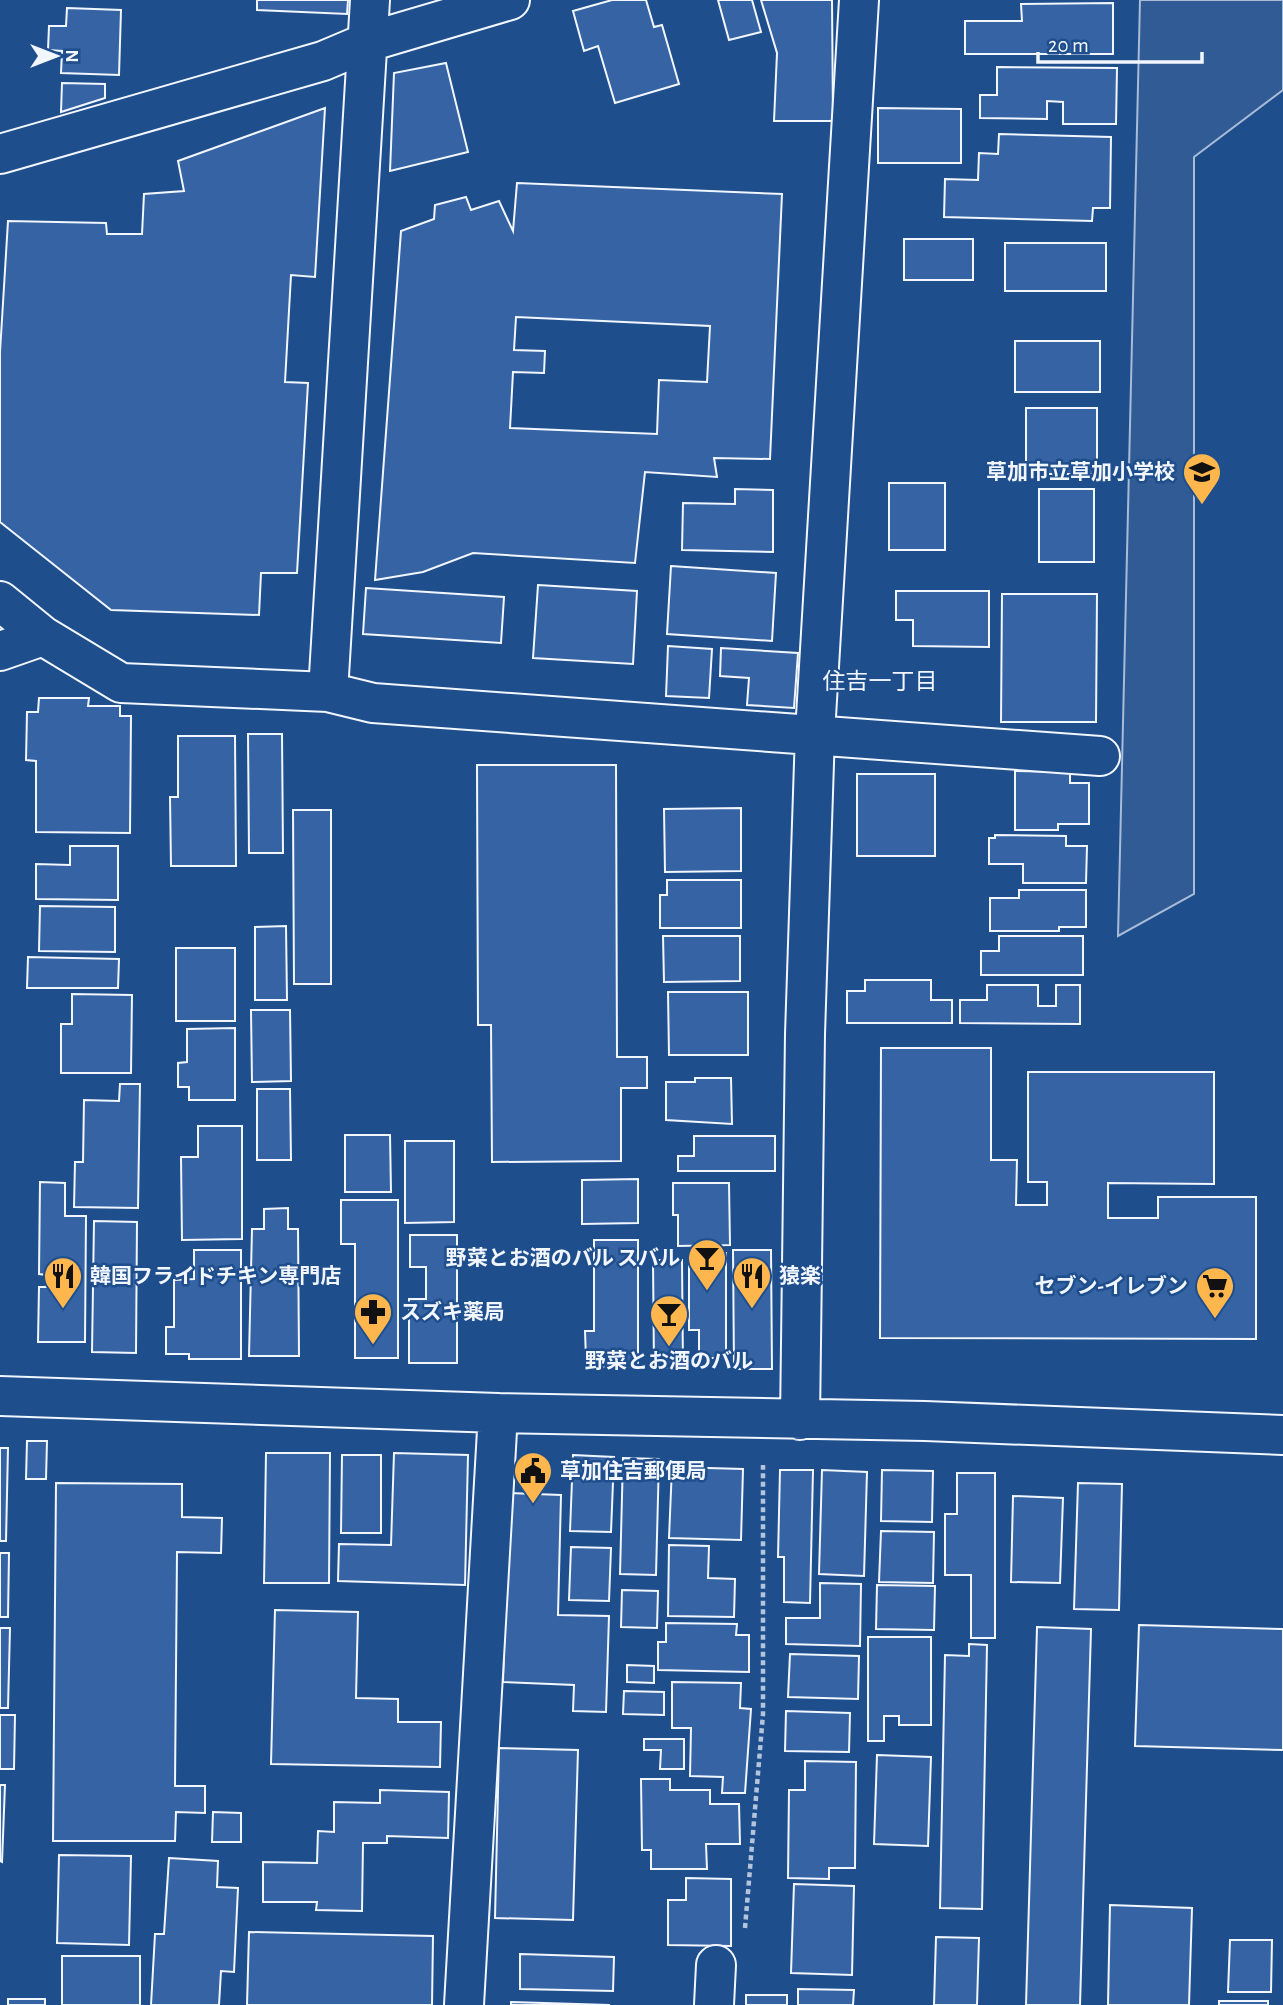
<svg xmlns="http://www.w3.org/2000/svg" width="1283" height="2005" font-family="'Alegreya Sans','Noto Sans JP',sans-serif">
	<rect width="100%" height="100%" fill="#1f4e8c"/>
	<path fill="#305b95" stroke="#a8bbd7" stroke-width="2" d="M1140,0H1283V90L1194,157V894L1118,936Z"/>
	<path fill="#3563a3" stroke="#f2f6ff" stroke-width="2" fill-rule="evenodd" d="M257,0H348L347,14L257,10Z
		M612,0H646L654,27L662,25L679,84L615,103L598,46L584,51L573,11Z
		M718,0H752L761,32L729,40Z
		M761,0H832L833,121H774L777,53Z
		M1113,3V54H965V21H1022L1021,4Z
		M67,8L121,10L119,75L61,73L62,51L48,50L49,26H66Z
		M446,63L468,152L390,171L394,73Z
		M997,67L1117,68L1116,124H1063V102L1047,101V119L980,118V95H997Z
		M62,83L105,84V98L61,112Z
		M325,108L315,277L291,275L285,382L308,383L297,573H261L259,615L111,610L0,522V352L8,221L106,223L107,234H142L144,194L184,191L178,161Z
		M878,108L961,109V163H878Z
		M999,134L1111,137L1110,208H1093L1092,221L944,217L945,179L978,180L979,153L998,154Z
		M517,183L782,194L770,459L714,458L717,477L645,472L635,563L473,553L423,572L375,580L401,231L434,219L435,205L466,197L471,210L499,201L513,231ZM516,317L710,326L707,382L659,380L657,434L510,428L513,372L544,373L545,351L514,350Z
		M904,239H973V280H904Z
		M1005,243H1106V291H1005Z
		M1015,341H1100V392H1015Z
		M1026,408H1097V474H1026Z
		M889,483H945V550H889Z
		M735,489L773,490V552L682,550L683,503L735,504Z
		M1039,489H1094V562H1039Z
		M671,566L776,573L772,641L667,634Z
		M538,585L637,591L633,664L533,658Z
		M366,588L504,597L501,643L363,634Z
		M896,591H989V647L913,646V620H896Z
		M1002,594H1097L1096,722H1001Z
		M668,646L712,649L709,698L666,696Z
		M721,648L798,653L794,708L747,705L749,678L720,676Z
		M39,698H89L88,706H120V716H131L130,833L36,832V761L26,760L27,712H38Z
		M248,734H282L283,853H249Z
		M178,736H235L236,866H171L170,797H178Z
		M477,765H616L617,1057H647V1088H621V1161L492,1162L491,1025H478Z
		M1015,771L1070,772V783H1089V824H1058V830H1015Z
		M857,774H935V856H857Z
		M741,808V871L665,872L664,809Z
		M293,810H331V984H294Z
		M995,835L1066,836V846H1087L1086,883H1023V864H989V838H995Z
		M70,846H118V900L36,899V864L70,865Z
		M667,880H741V928H660V895H667Z
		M1019,890H1086V927H1059V931H990V898H1019Z
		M40,906L115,907V952L39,951Z
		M286,926L287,1000H255V927Z
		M663,936H740V981L664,982Z
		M999,936H1083V975H981V951H999Z
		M176,948H235V1021H176Z
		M28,957L119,959L118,988H27Z
		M865,980H931V1000H952V1023H847V991H865Z
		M987,985H1038V1006H1056V985H1080V1024L960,1023V1000H987Z
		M668,992H748V1055H669Z
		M72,994L132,995L131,1073H61V1024H72Z
		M251,1010H290L291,1081L252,1082Z
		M235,1028V1100H189V1087H178V1063L187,1062V1029Z
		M881,1048H991V1160H1017L1016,1205H1047V1182H1028V1072H1214V1184L1108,1183V1218H1158V1197H1256V1339L880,1338Z
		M695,1078H731L732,1124L666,1120V1082H695Z
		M120,1084H140L138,1208L74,1207L75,1162H83L84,1100L119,1101Z
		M257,1089H290L291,1160H257Z
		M198,1126H242V1239L182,1240L181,1157H198Z
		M345,1135H390L391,1192H345Z
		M694,1136H775V1171H678V1156H694Z
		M405,1141H454V1222L405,1223Z
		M638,1179V1223L582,1224V1180Z
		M40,1182L65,1183V1216H86L85,1342H38L39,1287H46L47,1275L39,1274Z
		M673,1183H729L730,1245L678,1246V1215H673Z
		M341,1200H398V1358H355V1244H341Z
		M288,1208V1229H298L299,1356H249L252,1229H264V1209Z
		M94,1221L137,1222L136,1353L92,1352Z
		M410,1235H457V1363H409V1299H426V1267H410Z
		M594,1240H638V1367H598V1359H586L585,1331H594Z
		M194,1250H241V1359H189V1354H166V1327H174V1280L194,1279Z
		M733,1250H771L772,1369H734Z
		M689,1253H726V1358H699V1330H689Z
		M653,1260H682L683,1368H654Z
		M27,1441H47L46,1479H26Z
		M0,1448H8L6,1541H0Z
		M266,1453H330L329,1583H264Z
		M394,1453L468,1455L465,1585L338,1581L339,1544L391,1545Z
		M342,1455H381V1533H341Z
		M573,1455L614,1457L611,1532L570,1531Z
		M623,1458L659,1459L656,1575L620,1574Z
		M672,1467L743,1469L741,1540L669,1538Z
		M780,1470H813L810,1603L784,1602V1557H778Z
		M822,1470L867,1472L864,1576L819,1574Z
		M882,1470L933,1471L932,1522L881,1521Z
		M957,1473H995V1638H971V1575H945V1514H957Z
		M56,1483L182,1484V1517L222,1518L221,1553L177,1552L175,1786H205V1813L176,1812L175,1841H53Z
		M1078,1483L1122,1484L1119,1610L1074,1609Z
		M509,1493L561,1495L558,1615L609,1616L606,1712L573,1711L574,1685L503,1682Z
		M1013,1496L1063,1498L1060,1583L1011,1582Z
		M881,1531L934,1532L933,1583L879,1582Z
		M669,1545L709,1546L708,1578L735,1579L734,1617L668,1616Z
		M571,1547L611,1548L609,1601L569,1600Z
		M0,1553H9L8,1617H0Z
		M820,1583L861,1584L860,1646L786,1644V1618H820Z
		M877,1585L935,1586L934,1630L876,1629Z
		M622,1590L658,1591L657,1628L621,1627Z
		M275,1610L358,1612L356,1698L398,1699V1722H441L440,1767L271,1764Z
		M666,1623L737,1624L736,1635H749V1672L658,1670V1642H666Z
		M1139,1625L1283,1629V1750L1135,1746Z
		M1037,1627L1091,1629L1080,2005H1026Z
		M0,1628H10L8,1708H0Z
		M868,1637H931V1725H899V1716H884V1741H868Z
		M969,1644L987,1645L982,1909L940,1908L945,1655L969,1656Z
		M790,1654L859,1656L858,1699L788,1697Z
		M627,1665L654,1666V1683L627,1682Z
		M672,1682L741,1683L740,1708L751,1709L745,1793H722L723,1777L690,1776L691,1728H672Z
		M624,1691L664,1692V1715L623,1714Z
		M786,1711L850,1713L849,1752L785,1751Z
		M0,1715H15L14,1769H0Z
		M644,1739H684V1769H660L661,1750H644Z
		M499,1748L578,1750L573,1920L495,1918Z
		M877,1755L931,1757L928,1846L874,1844Z
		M805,1761L856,1762L855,1868H829V1879L788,1878L789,1790H805Z
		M641,1779H670V1790H710V1804H739L740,1844H706L707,1869H651V1850H642Z
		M0,1785H5L2,1862L0,1861Z
		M380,1790L449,1792L448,1838L387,1836V1843H363L362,1911L316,1910L317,1902H263V1862L317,1863L318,1831L334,1832V1802L380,1803Z
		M213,1812L241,1813V1842H212Z
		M59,1855L131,1856L129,1945L57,1943Z
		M169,1858L218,1861L217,1887L238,1888L234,1972L221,1971L219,2005H151L155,1934H164Z
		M686,1878L731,1879V1946L668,1945V1900H686Z
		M794,1884L854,1886L852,1975L791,1973Z
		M1110,1905L1192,1908L1189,2005H1108Z
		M249,1932L433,1936L432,2005H247Z
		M936,1937L979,1938L977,2005H934Z
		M1230,1940H1272L1271,1992H1228Z
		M520,1954L614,1957L613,1991L520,1989Z
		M62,1956H140V2005H62Z
		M798,1989L854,1990L853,2005H798Z
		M746,1995H787V2005H746Z
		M8,1999H45V2005H8Z
		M1219,2001H1268V2005H1219Z
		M511,2002L610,2005H511Z"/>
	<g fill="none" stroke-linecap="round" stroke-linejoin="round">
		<defs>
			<path id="minor" d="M0,154L323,61L368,42L510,0
				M0,601L43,636
				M0,651L43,636L121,683L328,692L373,703L1100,756
				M328,692L370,0
				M0,1396L498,1413L925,1421L1283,1435
				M800,1420L805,1034L815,733L859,0
				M464,2005L498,1413
				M714,2005L716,1965"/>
		</defs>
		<use href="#minor" stroke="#f2f6ff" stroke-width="42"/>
		<path stroke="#b3c4dc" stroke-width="4.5" stroke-dasharray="5 3.5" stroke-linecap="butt" d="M745,1928L763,1714V1465"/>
		<use href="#minor" stroke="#1f4e8c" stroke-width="38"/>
	</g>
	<defs>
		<symbol id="school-pin" viewBox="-11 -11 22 30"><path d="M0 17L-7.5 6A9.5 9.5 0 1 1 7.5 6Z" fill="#ffb74d" stroke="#1f4e8c"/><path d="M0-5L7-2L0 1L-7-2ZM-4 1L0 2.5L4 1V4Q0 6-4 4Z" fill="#111"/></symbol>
		<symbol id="bar-pin" viewBox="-11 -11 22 30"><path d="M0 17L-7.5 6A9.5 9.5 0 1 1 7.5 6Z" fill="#ffb74d" stroke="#1f4e8c"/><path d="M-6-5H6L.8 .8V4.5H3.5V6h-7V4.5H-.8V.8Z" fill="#111"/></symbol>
		<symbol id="restaurant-pin" viewBox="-11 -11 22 30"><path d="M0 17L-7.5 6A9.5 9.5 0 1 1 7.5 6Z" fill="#ffb74d" stroke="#1f4e8c"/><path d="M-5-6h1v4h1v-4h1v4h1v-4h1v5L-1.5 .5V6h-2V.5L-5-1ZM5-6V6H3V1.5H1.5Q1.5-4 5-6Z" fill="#111"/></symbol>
		<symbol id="supermarket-pin" viewBox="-11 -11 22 30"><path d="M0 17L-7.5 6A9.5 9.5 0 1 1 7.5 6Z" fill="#ffb74d" stroke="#1f4e8c"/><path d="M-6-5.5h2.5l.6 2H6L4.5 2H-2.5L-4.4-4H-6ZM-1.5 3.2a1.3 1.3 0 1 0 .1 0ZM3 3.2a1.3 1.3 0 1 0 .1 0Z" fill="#111"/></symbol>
		<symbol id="pharmacy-pin" viewBox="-11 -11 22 30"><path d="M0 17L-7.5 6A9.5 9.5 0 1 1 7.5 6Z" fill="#ffb74d" stroke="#1f4e8c"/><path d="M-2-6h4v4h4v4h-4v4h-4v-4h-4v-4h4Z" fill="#111"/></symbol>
		<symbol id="civic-pin" viewBox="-11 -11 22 30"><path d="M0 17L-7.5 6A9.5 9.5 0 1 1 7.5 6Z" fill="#ffb74d" stroke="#1f4e8c"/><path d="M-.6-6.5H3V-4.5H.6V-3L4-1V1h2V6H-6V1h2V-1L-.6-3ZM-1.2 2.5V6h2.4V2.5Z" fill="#111"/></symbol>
	</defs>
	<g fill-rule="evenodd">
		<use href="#school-pin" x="1180" y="450" width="44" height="60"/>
		<use href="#bar-pin" x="685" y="1236" width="44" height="60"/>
		<use href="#restaurant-pin" x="41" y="1254" width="44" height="60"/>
		<use href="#restaurant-pin" x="730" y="1254" width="44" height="60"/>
		<use href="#supermarket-pin" x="1193" y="1264" width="44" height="60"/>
		<use href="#pharmacy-pin" x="351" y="1290" width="44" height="60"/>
		<use href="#bar-pin" x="647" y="1292" width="44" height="60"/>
		<use href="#civic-pin" x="511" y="1449" width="44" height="60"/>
	</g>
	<g text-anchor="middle" stroke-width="5" stroke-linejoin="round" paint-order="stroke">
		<g font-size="21" font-weight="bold" fill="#f2f6ff" stroke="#1f4e8c" text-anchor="start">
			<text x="1175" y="479" text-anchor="end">草加市立草加小学校</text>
			<text x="680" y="1265" text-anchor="end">野菜とお酒のバル スバル</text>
			<text x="90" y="1283">韓国フライドチキン専門店</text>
			<text x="779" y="1283">猿楽</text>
			<text x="1188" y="1293" text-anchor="end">セブン-イレブン</text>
			<text x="400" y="1319">スズキ薬局</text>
			<text x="669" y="1368" text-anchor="middle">野菜とお酒のバル</text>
			<text x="560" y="1478">草加住吉郵便局</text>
		</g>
		<g font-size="23" fill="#f2f6ff" stroke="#1f4e8c">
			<text x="880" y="689">住吉一丁目</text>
		</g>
	</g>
	<g transform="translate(56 56) rotate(90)" stroke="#1f4e8c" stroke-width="5" paint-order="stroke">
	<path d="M0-5L12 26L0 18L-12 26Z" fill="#f2f6ff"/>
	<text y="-10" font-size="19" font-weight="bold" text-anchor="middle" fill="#f2f6ff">N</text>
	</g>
	<path d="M1038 52v10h164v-10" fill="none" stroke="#f2f6ff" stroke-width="3.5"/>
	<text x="1048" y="52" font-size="21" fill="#f2f6ff" stroke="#1f4e8c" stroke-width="5" paint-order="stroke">20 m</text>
</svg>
